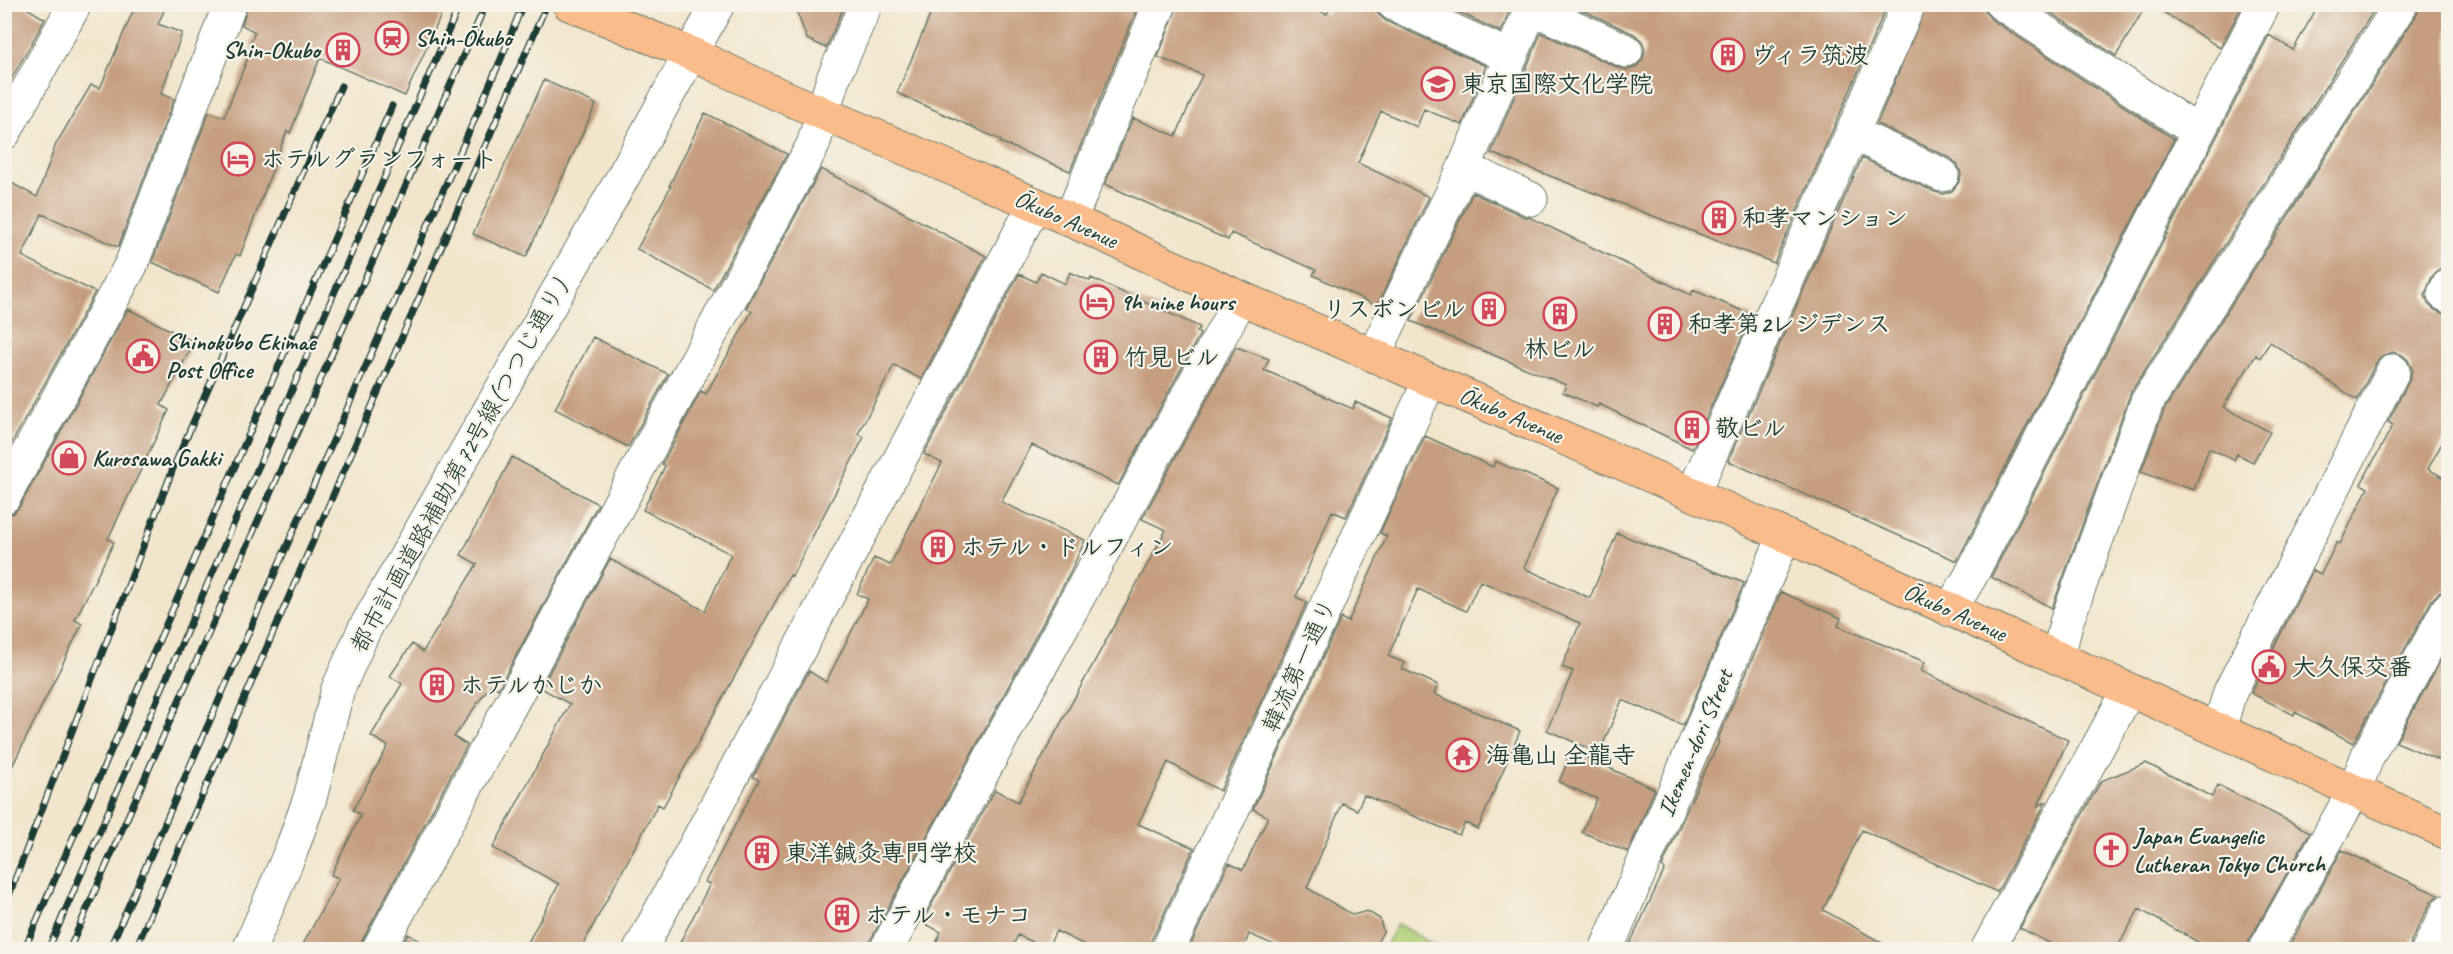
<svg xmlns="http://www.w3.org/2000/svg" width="2453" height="954" font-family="Caveat,'Klee One',sans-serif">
	<rect width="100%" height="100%" fill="#f7f3e8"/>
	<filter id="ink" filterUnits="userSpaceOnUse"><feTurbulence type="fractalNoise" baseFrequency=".0167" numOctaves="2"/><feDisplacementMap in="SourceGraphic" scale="12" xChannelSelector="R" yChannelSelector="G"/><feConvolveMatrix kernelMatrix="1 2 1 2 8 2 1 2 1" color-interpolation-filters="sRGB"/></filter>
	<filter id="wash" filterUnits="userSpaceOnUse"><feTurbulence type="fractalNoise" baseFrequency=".008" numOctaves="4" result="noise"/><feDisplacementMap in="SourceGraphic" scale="24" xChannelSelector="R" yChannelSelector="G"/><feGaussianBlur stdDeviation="1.35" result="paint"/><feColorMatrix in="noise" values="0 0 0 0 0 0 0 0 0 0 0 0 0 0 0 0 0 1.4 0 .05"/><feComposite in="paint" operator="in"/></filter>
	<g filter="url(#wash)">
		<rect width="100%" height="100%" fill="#f2e5cc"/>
		<path fill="#b0d078" stroke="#688656" stroke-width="1.5" d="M1397,924L1441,949H1383Z"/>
		<g id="blocks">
			<path fill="#c59e7f" d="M4,4H20L45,19L4,92Z
				M136,4H167L158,24L182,33L161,94L174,99L118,247L42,214L22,256L95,292L4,457V179L37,197L56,144L91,85L100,88Z
				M248,4H446L405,96L320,58L290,133L287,131L240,256L236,254L219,292L152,262L209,112L224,117L253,45L250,44L255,32L242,25Z
				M794,4H845L826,48L807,39Z
				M935,4H1139L1070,171L1000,142L1001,140L897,93Z
				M1178,4H1303L1327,14L1331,4H1375L1378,14L1386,21L1486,66L1462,125L1424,109L1417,127L1381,111L1358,163L1429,197L1377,306L1313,275L1316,270L1231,233L1228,240L1105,184L1133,118L1176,136L1202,75L1158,57Z
				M1441,4H1512L1501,32Z
				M1569,4H1888L1774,263L1491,153L1541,33L1619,68L1628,70L1636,67L1643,59L1645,49L1642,41L1634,34Z
				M1927,4H1984L1986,13L1992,20L2174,139L1957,561L1728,461L1862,158L1935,192L1943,194L1952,191L1959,182L1961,174L1958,165L1950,158L1877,124Z
				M2037,4H2147L2116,56Z
				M2151,4H2243L2220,48Z
				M2319,4H2378L2131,392L2052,608L1991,577L2269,35L2293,50Z
				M2420,4H2448V268L2438,270L2432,277L2425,295L2428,304L2435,310L2448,315V432L2428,469L2448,480V590L2439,593L2432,600L2353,743L2295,712L2294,715L2251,693L2313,570L2321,574L2337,542L2340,544L2368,488L2361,484L2393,425L2388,422L2410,379L2412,369L2408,360L2402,355L2393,352L2382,356L2376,363L2357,400L2270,342L2260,358L2256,355L2223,407L2270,432L2253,462L2237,454L2234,460L2209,448L2194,490L2141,472L2164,410L2417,14Z
				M544,80L596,104L526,257L473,234Z
				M705,113L787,154L713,290L637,249L671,186H669Z
				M821,169L986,256L921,379L894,365L858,434L864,437L792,576L790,575L663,807L658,804L580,950H524L559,884L493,848L570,704L541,688L610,559L705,611L731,554L643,510L665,466L662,464L701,391L706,394L752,311L746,308Z
				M1473,193L1523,216L1531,218L1691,295L1693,290L1752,315L1692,449L1599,404L1597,407L1563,392L1566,385L1411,321Z
				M1041,272L1065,284L1070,272L1090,281L1091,278L1200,327L1197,332L1200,334L1118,485L1032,445L1001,502L1085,540L1070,573L870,941L867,950H676L710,884L705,882L759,780L753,777L809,671L826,682L868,599L857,594L874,558L890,565L942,463L924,454L1019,274L1036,282Z
				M128,309L194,342L161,405L169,410L108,539L114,542L75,620L82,624L4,783V516L14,513L20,506Z
				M593,337L668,374L628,447L555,409Z
				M1236,347L1269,359L1264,370L1353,409L1355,402L1392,418L1346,517L1332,511L1296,597L1307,602L1220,791L1168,762L1138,824L1194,848L1157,929L1146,950H1095L1056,931L1047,949L1018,935L1011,950H933L941,932L922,922L995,790L1018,802L1166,530L1142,519Z
				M1425,436L1493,467L1495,461L1558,488L1524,568L1590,598L1617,533L1744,583L1683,725L1622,700L1599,753L1547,730L1573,671L1562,667L1580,623L1480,581L1466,611L1418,589L1388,656L1405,663L1402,669L1438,685L1434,694L1520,731L1478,829L1465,823L1459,835L1364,795L1357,810L1342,803L1307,888L1353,915L1367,911L1380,919L1383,932L1375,946L1365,947L1363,950H1286L1249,934L1243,950H1205L1191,944L1229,863L1243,870L1268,817L1253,809L1341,618L1348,622L1387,536L1380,533Z
				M512,457L598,504L498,689L491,684L454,737L467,745L362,941L359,950H300L339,878L331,875L361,815L353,810L388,746L371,736L402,684L390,676L412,644L423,652L477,564L461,555Z
				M1781,592L1841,618L1838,626L1925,662L1921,671L2068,740L2038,806L2046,802L1997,892L1862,830L1823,910L1895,950H1627L1665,869L1662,867L1698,785L1719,742L1717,741Z
				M2448,647V764L2396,742Z
				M1572,751L1655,789L1628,852L1582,832L1597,799L1559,782Z
				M2146,763L2212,797L2218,785L2310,832L2249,941L2246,950H2212L2139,909L2116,950H2063L2020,928L2101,781Z
				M2342,850L2438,895L2431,902L2411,941L2410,950H2287Z
				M408,934L435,950H400Z"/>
		</g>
	</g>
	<g filter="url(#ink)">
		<use href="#blocks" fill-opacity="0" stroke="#697869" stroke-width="1.5"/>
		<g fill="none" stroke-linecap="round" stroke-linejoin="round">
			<defs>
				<path id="minor" d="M1394,4L1511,57
					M2002,4L2198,132
					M1532,8L1626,51
					M4,133L75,4
					M1852,133L1942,175
					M1464,168L1531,199
					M1070,220L1160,4
					M2448,286L2444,294L2448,296
					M1374,355L1464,168L1533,4
					M1693,494L1909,4
					M4,497L131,265L230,4
					M1950,610L1970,577L2264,4
					M2058,658L2066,623L2147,402L2401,4
					M2219,729L2230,692L2393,371
					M249,950L291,851L310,798L338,689L364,630L619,184L718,4
					M378,950L813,145L833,79L866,4
					M640,950L1035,204
					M886,950L1241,298
					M1168,950L1430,380
					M1606,950L1784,537
					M1987,950L2129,690
					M2265,950L2354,791L2368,755L2448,609
					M2428,950L2448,911"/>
				<path id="major" d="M569,4L692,54L766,89L1035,204L1241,298L1693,494L2448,833"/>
			</defs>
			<use href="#minor" stroke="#697869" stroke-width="35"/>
			<use href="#major" stroke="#697869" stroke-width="35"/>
			<use href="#minor" stroke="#fff" stroke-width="33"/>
			<use href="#major" stroke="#f9bc8a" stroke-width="33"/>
			<defs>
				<path id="rail" d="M4,908L174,466L341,86
					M24,950L392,106
					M48,950L460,4
					M69,950L486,4
					M109,950L501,59L523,4
					M135,950L547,4"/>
			</defs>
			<use href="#rail" stroke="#1f3d34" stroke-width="7"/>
			<use href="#rail" stroke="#f7f3e8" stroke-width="4.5" stroke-dasharray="14" stroke-linecap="butt"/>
		</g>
	</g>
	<defs>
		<symbol id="station-ring" viewBox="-11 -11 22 22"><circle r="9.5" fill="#f7f3e8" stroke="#d1495b" stroke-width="1.5"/><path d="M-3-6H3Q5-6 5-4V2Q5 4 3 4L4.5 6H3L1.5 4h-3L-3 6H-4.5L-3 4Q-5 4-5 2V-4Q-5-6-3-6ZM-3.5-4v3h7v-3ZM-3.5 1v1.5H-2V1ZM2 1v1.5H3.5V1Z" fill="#d1495b"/></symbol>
		<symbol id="building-ring" viewBox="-11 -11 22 22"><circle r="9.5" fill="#f7f3e8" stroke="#d1495b" stroke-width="1.5"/><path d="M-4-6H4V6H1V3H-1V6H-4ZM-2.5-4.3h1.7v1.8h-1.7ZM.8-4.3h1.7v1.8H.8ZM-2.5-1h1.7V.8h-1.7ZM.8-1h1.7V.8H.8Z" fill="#d1495b"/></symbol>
		<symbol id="school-ring" viewBox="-11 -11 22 22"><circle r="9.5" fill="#f7f3e8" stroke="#d1495b" stroke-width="1.5"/><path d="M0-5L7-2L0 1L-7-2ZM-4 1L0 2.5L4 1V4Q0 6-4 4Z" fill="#d1495b"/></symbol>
		<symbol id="hotel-ring" viewBox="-11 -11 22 22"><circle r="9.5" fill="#f7f3e8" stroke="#d1495b" stroke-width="1.5"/><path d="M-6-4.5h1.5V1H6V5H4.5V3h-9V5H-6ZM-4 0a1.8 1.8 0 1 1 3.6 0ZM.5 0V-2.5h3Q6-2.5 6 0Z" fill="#d1495b"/></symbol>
		<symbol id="civic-ring" viewBox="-11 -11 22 22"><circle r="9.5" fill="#f7f3e8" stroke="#d1495b" stroke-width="1.5"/><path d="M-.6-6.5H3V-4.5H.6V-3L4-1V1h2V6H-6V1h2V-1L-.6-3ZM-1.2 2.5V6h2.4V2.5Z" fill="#d1495b"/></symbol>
		<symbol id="shop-ring" viewBox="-11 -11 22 22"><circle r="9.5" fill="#f7f3e8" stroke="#d1495b" stroke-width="1.5"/><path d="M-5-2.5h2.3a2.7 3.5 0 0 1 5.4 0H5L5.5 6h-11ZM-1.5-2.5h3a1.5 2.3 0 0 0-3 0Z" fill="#d1495b"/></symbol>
		<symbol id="temple-ring" viewBox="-11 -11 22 22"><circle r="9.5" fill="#f7f3e8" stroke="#d1495b" stroke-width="1.5"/><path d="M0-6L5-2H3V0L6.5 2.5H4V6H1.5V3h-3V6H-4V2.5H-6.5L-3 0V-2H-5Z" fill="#d1495b"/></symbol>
		<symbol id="church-ring" viewBox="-11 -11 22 22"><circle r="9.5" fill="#f7f3e8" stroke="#d1495b" stroke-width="1.5"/><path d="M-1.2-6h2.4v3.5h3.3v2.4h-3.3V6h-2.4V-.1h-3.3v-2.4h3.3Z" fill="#d1495b"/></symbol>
	</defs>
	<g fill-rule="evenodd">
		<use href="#station-ring" x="373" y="19" width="38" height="38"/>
		<use href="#building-ring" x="324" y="31" width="38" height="38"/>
		<use href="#building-ring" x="1709" y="36" width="38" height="38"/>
		<use href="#school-ring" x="1419" y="65" width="38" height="38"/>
		<use href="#hotel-ring" x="219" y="140" width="38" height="38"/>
		<use href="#building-ring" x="1700" y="199" width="38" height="38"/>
		<use href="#hotel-ring" x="1078" y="283" width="38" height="38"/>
		<use href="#building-ring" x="1470" y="290" width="38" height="38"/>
		<use href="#building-ring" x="1541" y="295" width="38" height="38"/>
		<use href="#building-ring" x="1646" y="305" width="38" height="38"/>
		<use href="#civic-ring" x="124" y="337" width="38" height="38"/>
		<use href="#building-ring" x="1082" y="338" width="38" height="38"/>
		<use href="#building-ring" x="1673" y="409" width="38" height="38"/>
		<use href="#shop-ring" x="50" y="439" width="38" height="38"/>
		<use href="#building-ring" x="919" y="528" width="38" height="38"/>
		<use href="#civic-ring" x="2250" y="648" width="38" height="38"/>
		<use href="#building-ring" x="418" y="666" width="38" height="38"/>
		<use href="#temple-ring" x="1444" y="736" width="38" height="38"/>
		<use href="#church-ring" x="2092" y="831" width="38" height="38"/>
		<use href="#building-ring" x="743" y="834" width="38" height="38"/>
		<use href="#building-ring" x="823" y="896" width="38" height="38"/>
	</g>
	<g text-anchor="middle" stroke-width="4.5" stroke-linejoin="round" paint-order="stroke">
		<g font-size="24" font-weight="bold" fill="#1f3d34" stroke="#f7f3e8" text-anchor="start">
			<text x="415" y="46">Shin-Ōkubo</text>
			<text x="320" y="58" text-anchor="end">Shin-Okubo</text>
			<text x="1751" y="63">ヴィラ筑波</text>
			<text x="1461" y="92">東京国際文化学院</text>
			<text x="261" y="167">ホテルグランフォート</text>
			<text x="1742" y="226">和孝マンション</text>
			<text x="1120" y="310">9h nine hours</text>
			<text x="1466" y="317" text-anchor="end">リスボンビル</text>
			<text x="1688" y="332">和孝第2レジデンス</text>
			<text x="166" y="350">Shinokubo Ekimae<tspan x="166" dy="28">Post Office</tspan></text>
			<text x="1560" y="357" text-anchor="middle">林ビル</text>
			<text x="1124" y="365">竹見ビル</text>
			<text x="1715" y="436">敬ビル</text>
			<text x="92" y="466">Kurosawa Gakki</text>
			<text x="961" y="555">ホテル・ドルフィン</text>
			<text x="2292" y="675">大久保交番</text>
			<text x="460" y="693">ホテルかじか</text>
			<text x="1486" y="763">海亀山 全龍寺</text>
			<text x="2134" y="844">Japan Evangelic<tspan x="2134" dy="28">Lutheran Tokyo Church</tspan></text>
			<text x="785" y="861">東洋鍼灸専門学校</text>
			<text x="865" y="923">ホテル・モナコ</text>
		</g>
		<g font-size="24" fill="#1f3d34" stroke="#f7f3e8">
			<text transform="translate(1066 219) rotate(24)" y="8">Ōkubo Avenue</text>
			<text transform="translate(1511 415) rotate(23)" y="8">Ōkubo Avenue</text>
			<text transform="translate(459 466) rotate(-61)" y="8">都市計画道路補助第72号線(つつじ通り)</text>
			<text transform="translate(1955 612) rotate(24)" y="8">Ōkubo Avenue</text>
			<text transform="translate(1299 665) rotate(-65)" y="8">韓流第一通り</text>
			<text transform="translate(1695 743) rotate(-67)" y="8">Ikemen-dori Street</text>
		</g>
	</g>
	<rect width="2453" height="954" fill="none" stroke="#f7f3e8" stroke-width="24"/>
</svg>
